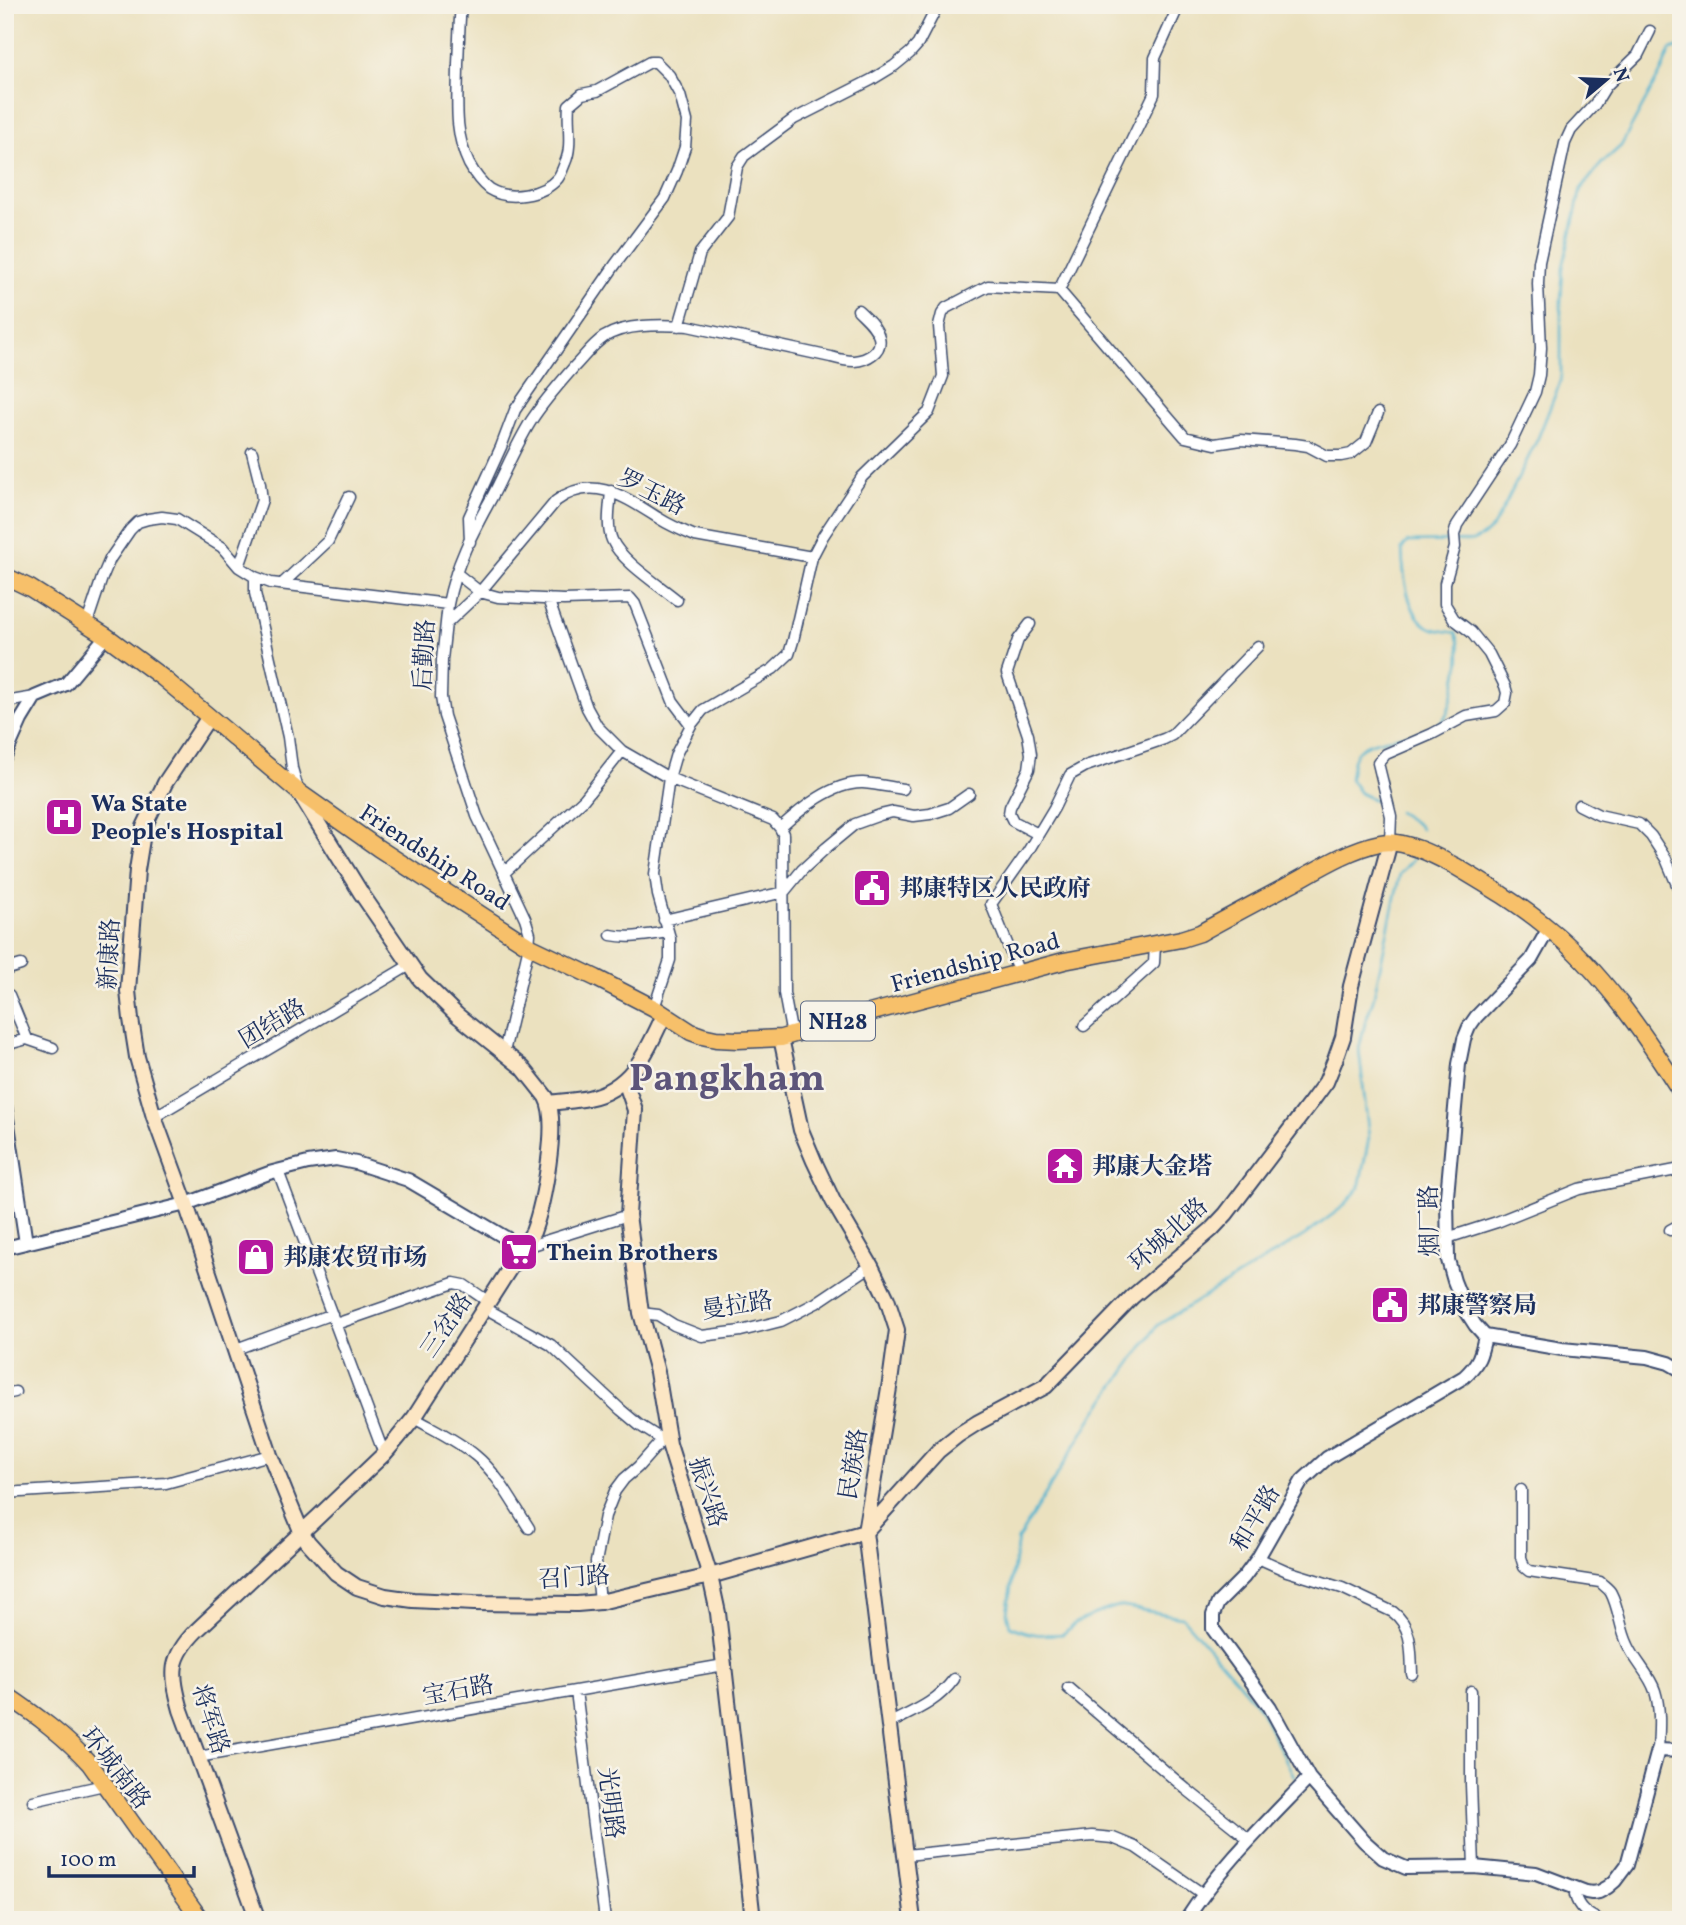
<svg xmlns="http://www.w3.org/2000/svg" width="1686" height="1925" font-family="Vollkorn,'Noto Serif SC',serif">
	<rect width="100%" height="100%" fill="#f7f3e8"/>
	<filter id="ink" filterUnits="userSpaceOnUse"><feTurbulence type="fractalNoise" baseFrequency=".0143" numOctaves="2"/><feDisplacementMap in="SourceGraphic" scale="14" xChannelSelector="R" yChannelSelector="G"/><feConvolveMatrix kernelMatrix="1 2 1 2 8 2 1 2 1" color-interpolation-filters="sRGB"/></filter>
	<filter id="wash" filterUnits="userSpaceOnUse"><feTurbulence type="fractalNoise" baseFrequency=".00686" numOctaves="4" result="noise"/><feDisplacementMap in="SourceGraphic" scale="28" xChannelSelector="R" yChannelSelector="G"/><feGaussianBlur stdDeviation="1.57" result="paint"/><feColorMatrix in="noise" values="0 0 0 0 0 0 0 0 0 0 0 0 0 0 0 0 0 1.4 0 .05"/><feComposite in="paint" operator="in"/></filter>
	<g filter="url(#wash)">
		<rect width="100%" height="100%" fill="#ebe1bf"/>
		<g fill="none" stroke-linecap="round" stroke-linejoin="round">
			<path stroke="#51b3cf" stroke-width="2.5" d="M1383,804L1360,793L1350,779C1352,769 1352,755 1360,749C1380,733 1431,740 1445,717C1451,707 1453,692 1456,681C1460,663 1462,651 1456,633C1448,631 1436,631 1429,627C1406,615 1403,571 1402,549L1407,542L1473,541L1483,536L1493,527L1506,503L1538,438L1561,380V300L1563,267L1581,189L1602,163L1621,146L1662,70L1670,50L1681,47
				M1398,812L1417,824L1421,829
				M1295,1778L1258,1705L1182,1617L1118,1606L1092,1615L1074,1624L1063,1634C1041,1635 1031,1636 1010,1626L1007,1613L1018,1539L1093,1416L1158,1325L1305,1235L1344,1206L1359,1188L1369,1138L1359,1049L1365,1023L1373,1000L1400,874L1413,859"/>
		</g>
	</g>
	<g filter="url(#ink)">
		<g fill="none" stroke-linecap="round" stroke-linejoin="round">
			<defs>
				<path id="minor" d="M461,5C459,25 459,44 458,64C458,99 453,131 469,164C474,173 481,183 489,189C508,201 543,196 558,178C561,174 563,168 565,163C573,146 567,124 569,105L582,94L597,91L650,62H656L669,75L680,95L687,121L685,147L677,171L665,198L615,265L515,410L501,447L469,517L470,542
					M1059,290L1154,94L1155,58L1179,5
					M679,326L700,253L728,217L737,167L744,156L794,119L871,80L894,66L910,53L918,44L938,5
					M611,491C610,506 606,526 612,540C621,561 659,585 677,600
					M239,567L262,500L260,484L252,452
					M456,573L480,592L498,597L564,600L630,598L635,604L673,701L691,725
					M255,577V593L288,737L292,768L298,789
					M282,584L328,541L349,497
					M548,599L587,708L597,726L622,751L669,778L773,820L780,828L783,834L784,993L792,1036
					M448,604C455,566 473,531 492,497C505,472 516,445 531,421C543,402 559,384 574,367C584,357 592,345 604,337C627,323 662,325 688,326L831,357C838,359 846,361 854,361C866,360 883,352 879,337C876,326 866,318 858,310
					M87,623L102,578L110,559L130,530L138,522L148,519L162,517L177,519L222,547L239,567L255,577L271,583L448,604L442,660L441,697L444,716L477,816L525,918L530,934L529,946L504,1052
					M446,624L480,592L556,501C594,473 626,498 660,519C671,526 683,531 695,536L812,557
					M1030,624L1018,640L1007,673L1028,735L1031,754L1029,769L1010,807L1009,813L1013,821L1038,834
					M5,702L35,697
					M1579,805L1599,815L1639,824L1651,836L1666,859L1681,894
					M780,828C801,809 833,782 863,783C876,784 890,787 903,789
					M1390,842L1391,816L1378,763L1386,754L1432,734L1466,716L1496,711L1505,703L1507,693L1505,686L1489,654L1471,632L1454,619L1445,604V583L1455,547L1454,535L1457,525L1510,445L1535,392L1539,375L1541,348L1538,284L1539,262L1565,143L1571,130L1595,104L1606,86L1638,55L1650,31
					M504,873L584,799L622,751
					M664,920L784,892L802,870L826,848L855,824L880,815L893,812L914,816L930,814L949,808L969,794
					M611,935C630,939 648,935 668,932
					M5,970L21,965
					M1019,973L991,904L1027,853L1054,808L1070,775L1086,766L1164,739L1172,735L1258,646
					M9,995L27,1039L53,1048
					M654,1008L670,960V938L658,895L655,874L669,778L676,754L691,725L703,710L773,669L789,654L793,641L812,557L823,536L862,477L929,412L943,376L939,326L942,314L946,308L988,286L1059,290L1185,437L1215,444L1241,440L1295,444L1308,446L1327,456H1341L1351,454L1366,442L1378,413
					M1084,1026L1154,963L1155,945
					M5,1045L27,1039
					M154,1117L410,965
					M278,1171L384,1454
					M1670,1230L1681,1224
					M1447,1238L1497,1222L1579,1189L1681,1169
					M523,1248L628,1215
					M485,1308L551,1345L621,1410L639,1425L669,1444
					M641,1313L658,1315L674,1325L702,1336L741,1331L781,1321L816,1303L871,1266
					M336,1324L454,1283L464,1285L489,1302
					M236,1349L332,1314
					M5,1394L15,1392
					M414,1418C435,1430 457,1440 476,1456C498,1474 513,1504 529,1528
					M1521,1490V1557L1524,1567L1529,1571L1600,1582C1604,1586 1609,1589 1611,1593C1619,1608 1620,1629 1628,1645C1635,1661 1650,1675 1655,1691C1661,1710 1659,1731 1658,1750
					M5,1493L166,1483L270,1455
					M1258,1558L1287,1571L1342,1588L1393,1612C1413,1627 1411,1652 1412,1674
					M600,1602L596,1562L605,1516L615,1491L624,1479L638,1467L662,1440
					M1068,1688L1186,1789L1250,1840
					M576,1691L605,1920
					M1471,1691V1784L1474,1867
					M890,1723C916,1710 936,1703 954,1679
					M198,1757L724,1665
					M33,1801L104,1785
					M906,1855L1092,1836L1113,1838L1135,1847L1203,1894
					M1576,1889L1575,1895C1578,1908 1587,1914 1599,1920"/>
				<path id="tertiary" d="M5,756L21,720L35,697L66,684L106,636
					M1549,928L1531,960L1476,1017L1469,1027L1464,1039L1459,1064L1447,1196L1448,1260L1454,1281L1466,1311L1475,1325L1485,1336L1562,1349L1647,1357L1669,1363L1681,1370
					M5,1105L26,1243
					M5,1248L186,1204L269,1173L308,1163L336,1159L356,1163L408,1180L523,1248
					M1485,1336C1481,1355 1479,1363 1464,1377L1327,1458L1302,1481L1258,1558L1244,1577L1218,1603L1213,1615V1629L1270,1707L1309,1778L1364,1841L1383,1858L1406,1868L1474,1867L1536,1873L1586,1892L1592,1893L1599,1892L1608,1887L1615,1881L1627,1865L1658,1750L1681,1751
					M1186,1920C1220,1867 1266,1823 1309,1778"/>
				<path id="secondary" d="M209,717L165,783L144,827L137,870L128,991L131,1019L137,1057L154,1117L186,1204L270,1455L289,1502L302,1533L308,1542L336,1573L357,1587L385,1596L413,1600L474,1603L577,1604L600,1602L710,1576L865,1532L938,1451L958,1435L977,1423L1046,1386L1132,1297L1211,1230L1226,1214L1312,1101L1326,1082L1335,1060L1343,1037L1351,986L1390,842
					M781,1038L801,1130L814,1161L833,1201L871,1266L887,1299L897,1330L890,1382L865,1532L913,1920
					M625,1081L635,1110L628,1215L641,1313L657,1372L669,1444L710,1576L718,1613L753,1920
					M549,1103C562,1101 576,1101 588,1098C632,1089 647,1051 664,1015
					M258,1920L181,1710C171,1673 169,1658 197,1630L319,1516L384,1454L397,1439L414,1418L533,1232C543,1205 560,1122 546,1097L523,1068L457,1015L420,979L361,893L300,794"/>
				<path id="primary" d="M5,1694C36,1715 65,1736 90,1764L201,1920"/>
				<path id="trunk" d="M5,576L30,588L106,636L163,678L300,793L378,848L529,946L596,978L654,1008L691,1032L702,1036L716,1039L738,1040L781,1038L843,1020L1064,961L1181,939L1200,933C1232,915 1265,898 1298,880C1323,866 1351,849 1380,843C1402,838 1436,856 1455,866C1487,885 1519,904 1548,928C1601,970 1645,1035 1681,1092"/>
			</defs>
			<use href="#minor" stroke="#3a4a6d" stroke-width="13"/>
			<use href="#tertiary" stroke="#3a4a6d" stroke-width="16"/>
			<use href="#secondary" stroke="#3a4a6d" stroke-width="18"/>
			<use href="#primary" stroke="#3a4a6d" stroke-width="19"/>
			<use href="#trunk" stroke="#3a4a6d" stroke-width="19"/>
			<use href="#minor" stroke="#fff" stroke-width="10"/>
			<use href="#tertiary" stroke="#fff" stroke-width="12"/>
			<use href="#secondary" stroke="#fce6c4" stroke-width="14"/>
			<use href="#primary" stroke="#f7c06b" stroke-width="16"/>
			<use href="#trunk" stroke="#f7c06b" stroke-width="16"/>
		</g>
	</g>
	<defs>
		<symbol id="hospital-square" viewBox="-11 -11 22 22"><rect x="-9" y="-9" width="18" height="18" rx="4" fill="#b5179e" stroke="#f7f3e8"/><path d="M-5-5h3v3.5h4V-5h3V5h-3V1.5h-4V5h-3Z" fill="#fff"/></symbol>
		<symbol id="civic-square" viewBox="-11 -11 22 22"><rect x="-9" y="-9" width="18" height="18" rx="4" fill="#b5179e" stroke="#f7f3e8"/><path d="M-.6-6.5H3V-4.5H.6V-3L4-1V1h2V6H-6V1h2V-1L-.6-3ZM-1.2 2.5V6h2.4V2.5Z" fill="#fff"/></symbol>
		<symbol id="temple-square" viewBox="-11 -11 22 22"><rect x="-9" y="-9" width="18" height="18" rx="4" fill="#b5179e" stroke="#f7f3e8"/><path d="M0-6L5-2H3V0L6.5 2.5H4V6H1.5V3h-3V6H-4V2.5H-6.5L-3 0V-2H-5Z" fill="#fff"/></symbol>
		<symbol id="supermarket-square" viewBox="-11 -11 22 22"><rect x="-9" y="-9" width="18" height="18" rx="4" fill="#b5179e" stroke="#f7f3e8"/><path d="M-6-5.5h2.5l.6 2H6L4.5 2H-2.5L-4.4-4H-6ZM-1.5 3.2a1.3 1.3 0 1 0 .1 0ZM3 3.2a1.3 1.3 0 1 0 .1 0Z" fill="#fff"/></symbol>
		<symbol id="shop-square" viewBox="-11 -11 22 22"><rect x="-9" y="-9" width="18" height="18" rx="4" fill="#b5179e" stroke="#f7f3e8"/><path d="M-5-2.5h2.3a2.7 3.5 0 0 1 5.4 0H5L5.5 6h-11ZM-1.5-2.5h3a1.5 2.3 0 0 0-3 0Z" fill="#fff"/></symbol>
	</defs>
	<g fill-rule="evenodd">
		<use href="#hospital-square" x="42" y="795" width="44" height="44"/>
		<use href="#civic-square" x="850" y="866" width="44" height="44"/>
		<use href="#temple-square" x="1043" y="1144" width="44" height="44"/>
		<use href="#supermarket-square" x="497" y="1230" width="44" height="44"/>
		<use href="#shop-square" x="234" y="1235" width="44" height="44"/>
		<use href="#civic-square" x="1368" y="1283" width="44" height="44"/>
	</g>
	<g text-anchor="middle" stroke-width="5" stroke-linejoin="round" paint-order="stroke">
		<rect fill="#f7f3e8" stroke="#5d6a87" stroke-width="2" x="801" y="1001.5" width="74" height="39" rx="5"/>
		<g font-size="23" font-weight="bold" fill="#1b2f5e">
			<text x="838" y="1029">NH28</text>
		</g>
		<g font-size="24" fill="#1b2f5e" stroke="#f7f3e8">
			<text transform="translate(652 492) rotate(27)" y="8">罗玉路</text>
			<text transform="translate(424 655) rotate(-87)" y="8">后勤路</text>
			<text transform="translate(435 857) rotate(33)" y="8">Friendship Road</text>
			<text transform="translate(109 954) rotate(-87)" y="8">新康路</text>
			<text transform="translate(975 962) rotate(-15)" y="8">Friendship Road</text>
			<text transform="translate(272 1023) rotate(-31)" y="8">团结路</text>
			<text transform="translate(1429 1221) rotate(-91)" y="8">烟厂路</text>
			<text transform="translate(1168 1234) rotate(-42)" y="8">环城北路</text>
			<text transform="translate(737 1305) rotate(-9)" y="8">曼拉路</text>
			<text transform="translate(446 1325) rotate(-56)" y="8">三岔路</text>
			<text transform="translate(853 1464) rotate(-81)" y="8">民族路</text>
			<text transform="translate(708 1492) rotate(72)" y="8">振兴路</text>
			<text transform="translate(1255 1518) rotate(-59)" y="8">和平路</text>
			<text transform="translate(574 1577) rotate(-4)" y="8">召门路</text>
			<text transform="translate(458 1690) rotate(-10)" y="8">宝石路</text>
			<text transform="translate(211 1719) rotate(72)" y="8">将军路</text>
			<text transform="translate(116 1768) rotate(52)" y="8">环城南路</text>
			<text transform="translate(611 1803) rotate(83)" y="8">光明路</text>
		</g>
		<g font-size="24" font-weight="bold" fill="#1b2f5e" stroke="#f7f3e8" text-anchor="start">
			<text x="91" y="811">Wa State<tspan x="91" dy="28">People's Hospital</tspan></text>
			<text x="899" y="896">邦康特区人民政府</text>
			<text x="1092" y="1174">邦康大金塔</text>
			<text x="546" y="1260">Thein Brothers</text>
			<text x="283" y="1265">邦康农贸市场</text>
			<text x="1417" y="1313">邦康警察局</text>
		</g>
		<g font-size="38" font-weight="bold" fill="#5d557a" stroke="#f7f3e8">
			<text x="727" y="1090">Pangkham</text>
		</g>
	</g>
	<rect width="1686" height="1925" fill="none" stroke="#f7f3e8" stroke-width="28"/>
	<g transform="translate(1606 80) rotate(71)" stroke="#f7f3e8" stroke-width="5" paint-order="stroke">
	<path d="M0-5L12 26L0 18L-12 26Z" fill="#1b2f5e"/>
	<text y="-10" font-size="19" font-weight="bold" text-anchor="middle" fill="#1b2f5e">N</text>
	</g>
	<path d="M49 1866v10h145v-10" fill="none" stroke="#1b2f5e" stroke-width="3.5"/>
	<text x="60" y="1866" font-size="21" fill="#1b2f5e" stroke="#f7f3e8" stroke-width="5" paint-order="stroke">100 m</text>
</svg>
